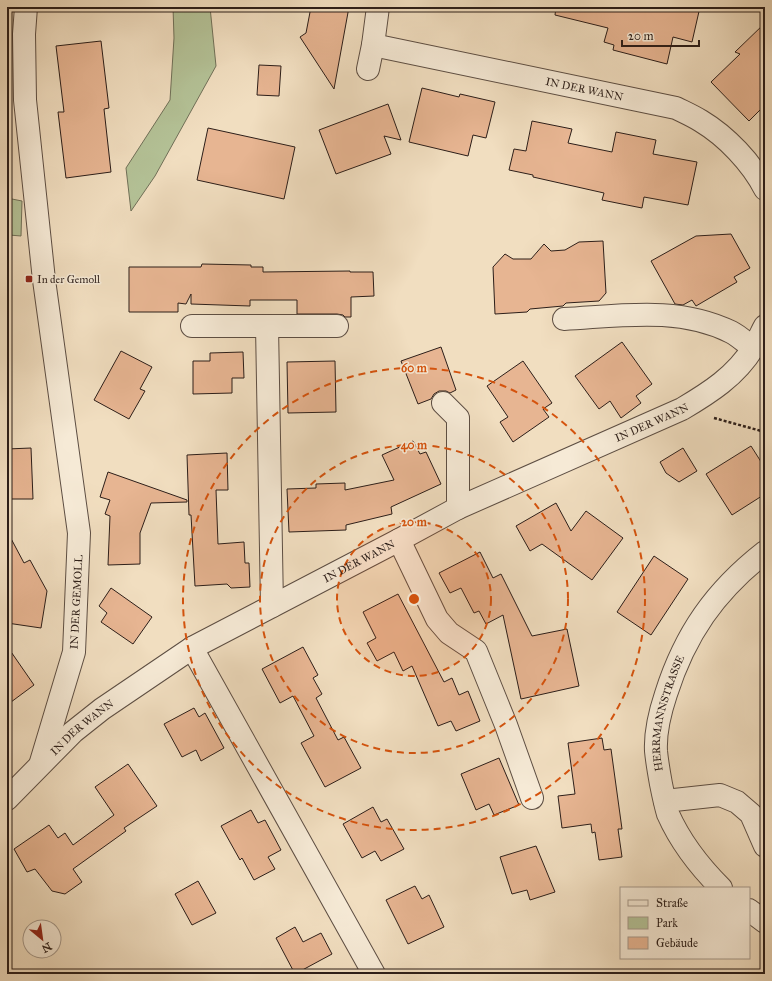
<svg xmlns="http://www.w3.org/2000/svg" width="772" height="981" font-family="'IM FELL Great Primer',serif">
	<rect width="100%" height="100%" fill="#f1dec0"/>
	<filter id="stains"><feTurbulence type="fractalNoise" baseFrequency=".005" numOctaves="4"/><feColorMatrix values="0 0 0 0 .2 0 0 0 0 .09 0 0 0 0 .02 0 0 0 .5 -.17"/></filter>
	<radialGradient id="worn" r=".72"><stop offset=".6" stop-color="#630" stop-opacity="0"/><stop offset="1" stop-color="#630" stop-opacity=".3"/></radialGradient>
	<path fill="#b4c297" stroke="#707058" d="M173,7H210L216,66L155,176L131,211L126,168L170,100L174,38Z
		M7,198L22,201L21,236L9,235L7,245Z"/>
	<path fill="#e7b592" stroke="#2c1e19" d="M311,7H349L334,89L300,37L306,33Z
		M556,7H700L692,42L673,37L667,64L613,50L614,45L604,42L608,28L555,15Z
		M765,23V105L749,121L711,82L740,54L735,52Z
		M101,41L109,108L104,109L111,172L66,178L58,112H64L56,46Z
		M259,65L281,66L279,96L257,95Z
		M422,88L459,97L460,94L495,102L486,138L473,135L468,156L409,142Z
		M388,104L401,140L384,136L391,154L336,174L319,130Z
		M532,121L572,129L568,143L612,152L616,132L656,140L653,154L697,162L688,205L644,197L642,208L602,200L604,193L533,177V175L509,170L514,149L526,151Z
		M208,128L295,147L284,199L197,180Z
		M731,234L750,268L734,277L737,282L696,306L692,300L683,305L675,304L651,261L696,236Z
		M603,241L606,293L599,301L566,303L563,306L530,309L527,312L495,314L493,267L505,254L513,259H531L544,244L551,251L565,250L579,242Z
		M202,264L251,265V267H263V272L350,271V272H373L374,296L351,297V317H345L343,315L337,314H297V300H250V306L191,304V294L186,304L178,303V312H129V267H201Z
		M622,342L652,384L636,396L641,403L621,418L610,401L599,409L575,376Z
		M441,347L456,390L450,393L446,391H439L434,394L431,399L418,404L401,361Z
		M121,351L152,367L140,389L145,391L129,419L94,400Z
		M243,352L244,378H232V393L193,394V361H210V353Z
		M335,361L336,412L288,413L287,362Z
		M523,361L552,403L543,409L549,417L513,442L500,422L508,417L487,386Z
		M413,441L420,454L426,452L441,484L391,507L392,514L346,525V530L289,532L287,489L316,488V484L345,483V490L394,480L382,455Z
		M751,446L765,468V494L732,515L706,474Z
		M31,448L33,499H7V449Z
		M683,448L697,471L679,482L666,473L660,462Z
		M227,453L228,490H216L218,544L244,542L245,563H249L250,587L231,588L227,584L195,586L191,515H189L187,455Z
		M108,472L187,500V502L151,503L140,533V564L108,565L110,516L105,514L110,500L100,497Z
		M556,503L571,531L586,511L623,538L592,580L542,544L530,551L516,526Z
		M7,531L24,563L30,560L47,591L41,628L7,623Z
		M480,552L493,578L501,574L532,636L567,629L579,686L521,699L503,615L486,624L479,611L474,613L461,588L450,593L439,573Z
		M654,556L688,579L651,635L617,612Z
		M111,588L152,617L133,644L101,622L107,613L99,606Z
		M398,594L444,682L452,678L459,695L468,691L480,721L456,731L451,721L438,726L412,666L403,671L394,652L377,661L367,643L376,638L363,612Z
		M7,646L34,685L7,705Z
		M303,647L318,675L313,678L322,694L316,698L338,740L344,737L361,768L325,787L301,743L314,736L293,696L280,703L262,669Z
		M194,708L199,717L205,713L224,748L201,761L196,750L182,757L164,724Z
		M602,738L604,750L611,749L622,829H618L622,857L599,860L595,832L592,833L591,824L562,828L558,796L575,794L568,743Z
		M499,758L519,805L494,815L489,804L476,810L461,774Z
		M128,764L157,806L124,828L126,831L73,869L82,882L65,894L52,891L35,869L27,872L14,849L49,825L58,838L65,833L73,845L114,815L95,787Z
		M373,807L381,822L387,819L404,849L381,861L375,851L362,858L343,824Z
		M251,810L258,823L265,820L281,850L268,857L275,869L254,880L242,858L240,860L221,826Z
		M536,846L555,892L530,900L527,890L512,894L500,857Z
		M198,881L216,913L192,925L175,894Z
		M415,886L422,899L429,895L444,927L408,944L386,900Z
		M295,927L303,942L321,933L332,954L295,974L276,938Z"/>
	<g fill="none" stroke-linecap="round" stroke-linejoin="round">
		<defs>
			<g id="minor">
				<path d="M26,7L24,34L25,100L44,280L79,533L74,652L41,762"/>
				<path id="s1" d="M373,45L676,108C684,112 693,116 701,121C726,136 752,163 765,189"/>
				<path d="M368,69L373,45L378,7"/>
				<path d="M564,319C621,316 678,306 731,332C739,336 746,343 753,348"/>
				<path d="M192,326H337"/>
				<path d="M267,326L272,606"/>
				<path d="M443,403L458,418V508"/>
				<path d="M399,540L437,619L449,633L476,651L506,725L532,798"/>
				<path d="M192,648L374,974"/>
				<path id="s2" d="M7,799L73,732L102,709L192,648L399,540L458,508L682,409C709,393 736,376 753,348C758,341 761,333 765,326"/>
				<path d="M665,801L720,795L737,802L751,814L765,846"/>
				<path id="s3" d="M721,888C700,867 680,841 668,814C665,804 663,794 661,784C659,773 657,762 656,751C655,732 660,712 666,694C685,634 715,591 765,552"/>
				<path d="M749,910L765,922"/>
			</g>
		</defs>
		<use href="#minor" stroke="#5d4e43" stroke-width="24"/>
		<path stroke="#2c1e19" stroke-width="2.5" stroke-dasharray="3 2" stroke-linecap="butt" d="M714,418L765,432"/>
		<use href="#minor" stroke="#f6ead6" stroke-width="22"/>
	</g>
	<circle cx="414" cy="599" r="77" fill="#d5530d" fill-opacity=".12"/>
	<g fill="none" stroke="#d5530d" stroke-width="2" stroke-dasharray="7 5">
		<circle cx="414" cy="599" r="77"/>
		<circle cx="414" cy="599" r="154"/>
		<circle cx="414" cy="599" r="231"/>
	</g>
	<rect fill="#8f2418" stroke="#f6ead6" stroke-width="1.5" x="25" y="275" width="8" height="8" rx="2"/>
	<g text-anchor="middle" stroke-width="3" stroke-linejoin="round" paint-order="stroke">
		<g font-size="11" fill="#2c1e19" stroke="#f6ead6">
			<text dy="4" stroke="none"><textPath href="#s1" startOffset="216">IN DER WANN</textPath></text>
			<text dy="4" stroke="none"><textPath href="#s2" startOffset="752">IN DER WANN</textPath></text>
			<text dy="4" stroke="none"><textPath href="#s2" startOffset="428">IN DER WANN</textPath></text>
			<text transform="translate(76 602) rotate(-87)" y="4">IN DER GEMOLL</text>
			<text dy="4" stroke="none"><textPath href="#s3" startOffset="195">HERRMANNSTRASSE</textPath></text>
			<text dy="4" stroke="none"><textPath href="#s2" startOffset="104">IN DER WANN</textPath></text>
		</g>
		<g font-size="11" fill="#2c1e19" stroke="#f6ead6" text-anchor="start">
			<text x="37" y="283">In der Gemoll</text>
		</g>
	</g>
	<circle cx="414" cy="599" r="6" fill="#d5530d" stroke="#f6ead6" stroke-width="2"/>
	<g font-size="12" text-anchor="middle" font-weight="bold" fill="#d5530d" stroke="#f6ead6" stroke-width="3" stroke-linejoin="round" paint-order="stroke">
		<text x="414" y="372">60 m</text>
		<text x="414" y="449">40 m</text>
		<text x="414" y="526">20 m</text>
	</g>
	<rect width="772" height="981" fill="none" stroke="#f1dec0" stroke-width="24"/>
	<rect x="8" y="8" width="756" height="965" fill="none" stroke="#2c1e19" stroke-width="2"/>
	<rect x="12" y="12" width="748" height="957" fill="none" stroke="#2c1e19"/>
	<rect x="620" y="887" width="130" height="72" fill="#f6ead6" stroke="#a5988a"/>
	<rect x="628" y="900" width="20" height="6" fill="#f6ead6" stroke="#a5988a"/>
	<text x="656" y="907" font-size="12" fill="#2c1e19">Straße</text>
	<rect x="628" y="917" width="20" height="12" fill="#b4c297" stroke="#a5988a"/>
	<text x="656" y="927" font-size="12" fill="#2c1e19">Park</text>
	<rect x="628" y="937" width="20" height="12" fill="#e7b592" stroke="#a5988a"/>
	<text x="656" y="947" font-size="12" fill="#2c1e19">Gebäude</text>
	<g transform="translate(42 939) rotate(151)"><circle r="19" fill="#f6ead6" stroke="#a5988a"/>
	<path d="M0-3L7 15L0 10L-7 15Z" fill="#8f2418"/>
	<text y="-6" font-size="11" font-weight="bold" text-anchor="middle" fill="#2c1e19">N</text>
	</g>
	<path d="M622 40v6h77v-6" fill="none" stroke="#2c1e19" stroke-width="2"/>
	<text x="628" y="40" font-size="12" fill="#2c1e19" stroke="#f6ead6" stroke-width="3" paint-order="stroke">20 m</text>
	<rect width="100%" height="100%" filter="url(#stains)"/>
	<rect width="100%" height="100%" fill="url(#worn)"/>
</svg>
